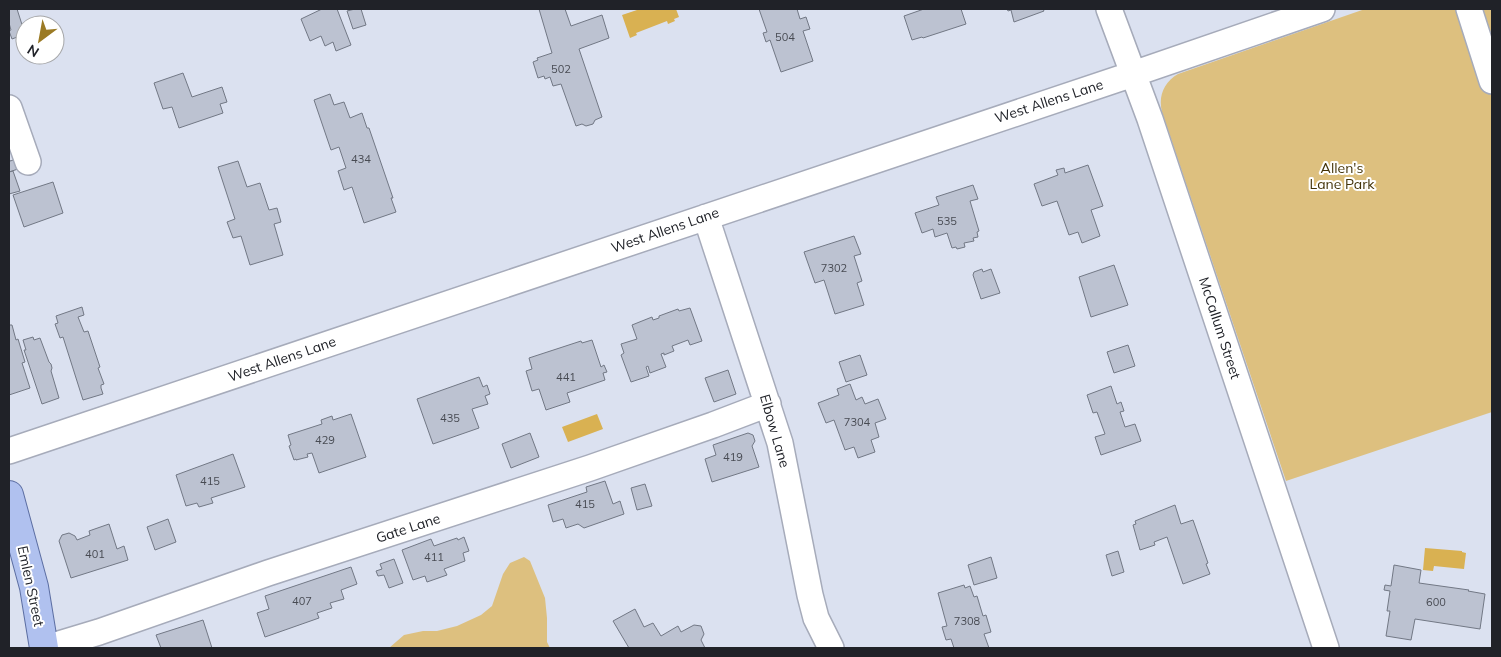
<svg xmlns="http://www.w3.org/2000/svg" width="1501" height="657" font-family="Mulish,sans-serif">
	<rect width="100%" height="100%" fill="#dbe1f0"/>
	<path fill="#ddc07f" d="M1365,9H1492V412L1286,481L1162,112C1158,96 1164,82 1178,74Z
		M524,557L530,561L545,598L547,618V642L550,648H389L404,635L423,631H437L457,626L481,615L492,606L503,574L510,563Z"/>
	<path fill="#d9b152" d="M640,9H676L679,17L674,19L675,21L668,24L667,21L636,33L637,35L630,38L622,15Z
		M597,414L603,429L568,442L562,427Z
		M1425,548L1462,551V552L1466,553L1464,569L1434,566L1433,571L1423,570Z"/>
	<path fill="#bcc2d1" stroke="#727885" d="M9,9H17L25,34L12,39L9,31L11,30L9,23Z
		M322,9H337L351,45L336,51L333,42L325,46L321,36L310,41L301,19Z
		M355,9H361L366,25L353,29L347,11Z
		M539,9H565L571,26L602,15L609,38L579,49L602,117L595,120L593,124L586,126L582,124L576,126L561,84L553,86L550,77L545,79L544,76L538,78L533,62L538,60L537,58L552,53Z
		M759,9H797L800,19L806,17L810,29L803,31L813,61L781,72L770,40L766,42L763,33L767,32Z
		M924,9H961L966,24L923,38L922,37L912,40L904,16Z
		M1007,9H1043L1044,11L1014,22L1011,10L1008,11Z
		M183,73L192,97L222,87L227,102L220,104L223,113L179,128L172,107L163,109L154,83Z
		M330,94L334,105L344,102L350,118L362,113L367,128H369L393,198H391L396,212L364,223L352,187L344,190L338,171L346,168L339,147L331,150L314,100Z
		M9,158L10,161L18,159L21,168L9,172Z
		M238,161L247,187L260,183L269,210L277,208L281,222L274,224L283,255L250,265L241,236L233,238L227,222L235,219L218,167Z
		M1088,165L1103,206L1091,210L1100,236L1082,243L1078,232L1069,235L1057,201L1042,206L1034,184L1058,175L1056,170L1064,168L1065,173Z
		M13,171L20,191L9,194V172Z
		M53,182L63,213L24,227L13,195Z
		M973,185L978,199L970,201L979,231L977,232L978,237L973,238L974,241L964,243L965,247L957,249L956,247L952,248L947,233L935,237L933,229L922,233L915,213L939,205L936,197Z
		M854,236L861,254L854,256L862,281L857,283L864,305L835,314L824,280L815,283L804,252Z
		M1114,265L1128,305L1091,317L1079,277Z
		M982,269L983,272L991,269L1000,293L981,299L973,275L974,272Z
		M82,307L84,315L78,317L84,332L88,331L100,367L98,368L104,384L101,385V388L103,394L83,400L63,337L60,338L55,324L58,323L56,316Z
		M690,308L702,341L690,345L688,340L672,346L674,351L664,355V353L661,354L666,367L650,373L648,366L646,367L649,376L631,382L621,355L624,353L621,344L637,339L632,325L652,317L653,320L659,318V316L678,309L679,311Z
		M9,325H12L16,340L18,339L25,362L22,363L30,388L9,395Z
		M33,337L34,340L40,338L49,362L51,364L52,368L51,371L59,398L42,404L24,350H26L23,340Z
		M592,340L601,367L604,365L607,372L603,373L605,380L567,393L570,402L546,410L539,389L532,391L526,371L532,369L529,358L581,341L582,343Z
		M1128,345L1135,366L1114,373L1107,352Z
		M860,355L867,375L846,382L839,362Z
		M728,370L736,394L714,402L705,378Z
		M479,377L483,387L487,385L490,394L485,396L488,404L472,409L479,428L433,444L417,399Z
		M850,384L856,400L862,397L865,404L878,399L886,419L875,423L879,437L871,440L875,452L858,458L854,447L845,450L834,420L826,423L818,403L839,395L837,389Z
		M1111,386L1117,404L1121,402L1124,411L1120,412L1125,427L1135,424L1141,441L1101,455L1095,437L1105,434L1097,412L1093,413L1087,395Z
		M351,414L366,457L319,473L312,453L307,454L308,457L296,460V459L294,460L289,446L291,445L288,435L322,424L321,420L332,416L333,420Z
		M530,433L539,457L511,468L502,444Z
		M748,433L753,435L755,441L752,446L759,467L712,482L705,459L716,455L713,445Z
		M233,454L245,487L211,498L213,503L199,507L197,503L186,506L176,475Z
		M605,481L613,504L620,501L624,514L584,528L578,524L566,528L563,519L553,522L548,505L587,492L586,487Z
		M645,484L652,506L637,510L631,488Z
		M1175,505L1181,524L1193,520L1208,563L1206,564L1210,574L1183,584L1167,537L1154,542L1155,545L1140,550L1133,525L1136,524L1135,521Z
		M168,519L176,542L155,550L147,527Z
		M109,524L117,549L124,546L128,560L71,578L59,541L62,535L69,533L75,536L77,540L90,535L89,531Z
		M464,537L469,551L463,553L465,561L444,569L447,575L427,582L425,576L413,580L402,550L431,539L434,546L457,538L458,540Z
		M1118,551L1124,572L1112,576L1106,555Z
		M991,557L997,578L974,585L968,565Z
		M394,559L403,583L389,588L384,575L378,576L376,571L382,569L380,564Z
		M1394,565L1421,570L1419,583L1469,590L1468,591L1485,594L1480,629L1415,619L1411,640L1386,636L1390,611H1387L1390,591L1384,590L1385,585L1391,586Z
		M351,567L357,584L341,590L344,599L330,603L332,608L317,613L319,618L265,637L257,613L269,609L265,596Z
		M964,585L965,588L970,586L974,597L977,596L983,616L986,615L991,632L984,634L989,648H954L951,639L946,640L942,627L947,626L938,593Z
		M635,609L644,627L653,623L661,636L678,626L681,632L694,625L701,626L704,634L701,640L705,648H629L613,621Z
		M203,620L212,648H161L156,635Z"/>
	<g fill="none" stroke-linecap="round" stroke-linejoin="round">
		<defs>
			<path id="minor" d="M1109,9L1150,119L1326,648
				M1469,9L1492,81
				M9,108L28,162
				M706,217L780,443L810,595L816,618L831,648
				M9,451L1133,74L1322,9
				M46,648L99,632L268,573L590,468L713,425L768,404"/>
			<path id="major" d="M9,495L34,587L44,648"/>
		</defs>
		<use href="#minor" stroke="#a6abba" stroke-width="28"/>
		<use href="#major" stroke="#5c6ea2" stroke-width="30"/>
		<use href="#minor" stroke="#fff" stroke-width="25"/>
		<use href="#major" stroke="#b0c1ef" stroke-width="28"/>
	</g>
	<g text-anchor="middle" stroke-width="4" stroke-linejoin="round" paint-order="stroke">
		<g font-size="11" fill="#474a52">
			<text x="785" y="41">504</text>
			<text x="561" y="73">502</text>
			<text x="361" y="163">434</text>
			<text x="947" y="225">535</text>
			<text x="834" y="272">7302</text>
			<text x="566" y="381">441</text>
			<text x="450" y="422">435</text>
			<text x="857" y="426">7304</text>
			<text x="325" y="444">429</text>
			<text x="733" y="461">419</text>
			<text x="210" y="485">415</text>
			<text x="585" y="508">415</text>
			<text x="95" y="558">401</text>
			<text x="434" y="561">411</text>
			<text x="302" y="605">407</text>
			<text x="1436" y="606">600</text>
			<text x="967" y="625">7308</text>
		</g>
		<g font-size="14" fill="#202228" stroke="#fff">
			<text transform="translate(1049 101) rotate(-18)" y="5">West Allens Lane</text>
			<text transform="translate(665 230) rotate(-19)" y="5">West Allens Lane</text>
			<text transform="translate(1220 328) rotate(72)" y="5">McCallum Street</text>
			<text transform="translate(282 359) rotate(-19)" y="5">West Allens Lane</text>
			<text transform="translate(775 431) rotate(74)" y="5">Elbow Lane</text>
			<text transform="translate(408 528) rotate(-18)" y="5">Gate Lane</text>
			<text transform="translate(31 586) rotate(78)" y="5">Emlen Street</text>
		</g>
		<g font-size="14" fill="#433308" stroke="#fff">
			<text x="1342" y="173">Allen's<tspan x="1342" dy="16">Lane Park</tspan></text>
		</g>
	</g>
	<rect width="1501" height="657" fill="none" stroke="#202228" stroke-width="20"/>
	<g transform="translate(40 40) rotate(212)"><circle r="24" fill="#ffffff" stroke="#a6a7a9"/>
	<path d="M0-4L9 19L0 12L-9 19Z" fill="#9b7a24"/>
	<text y="-8" font-size="14" font-weight="bold" text-anchor="middle" fill="#202228">N</text>
	</g>
</svg>
